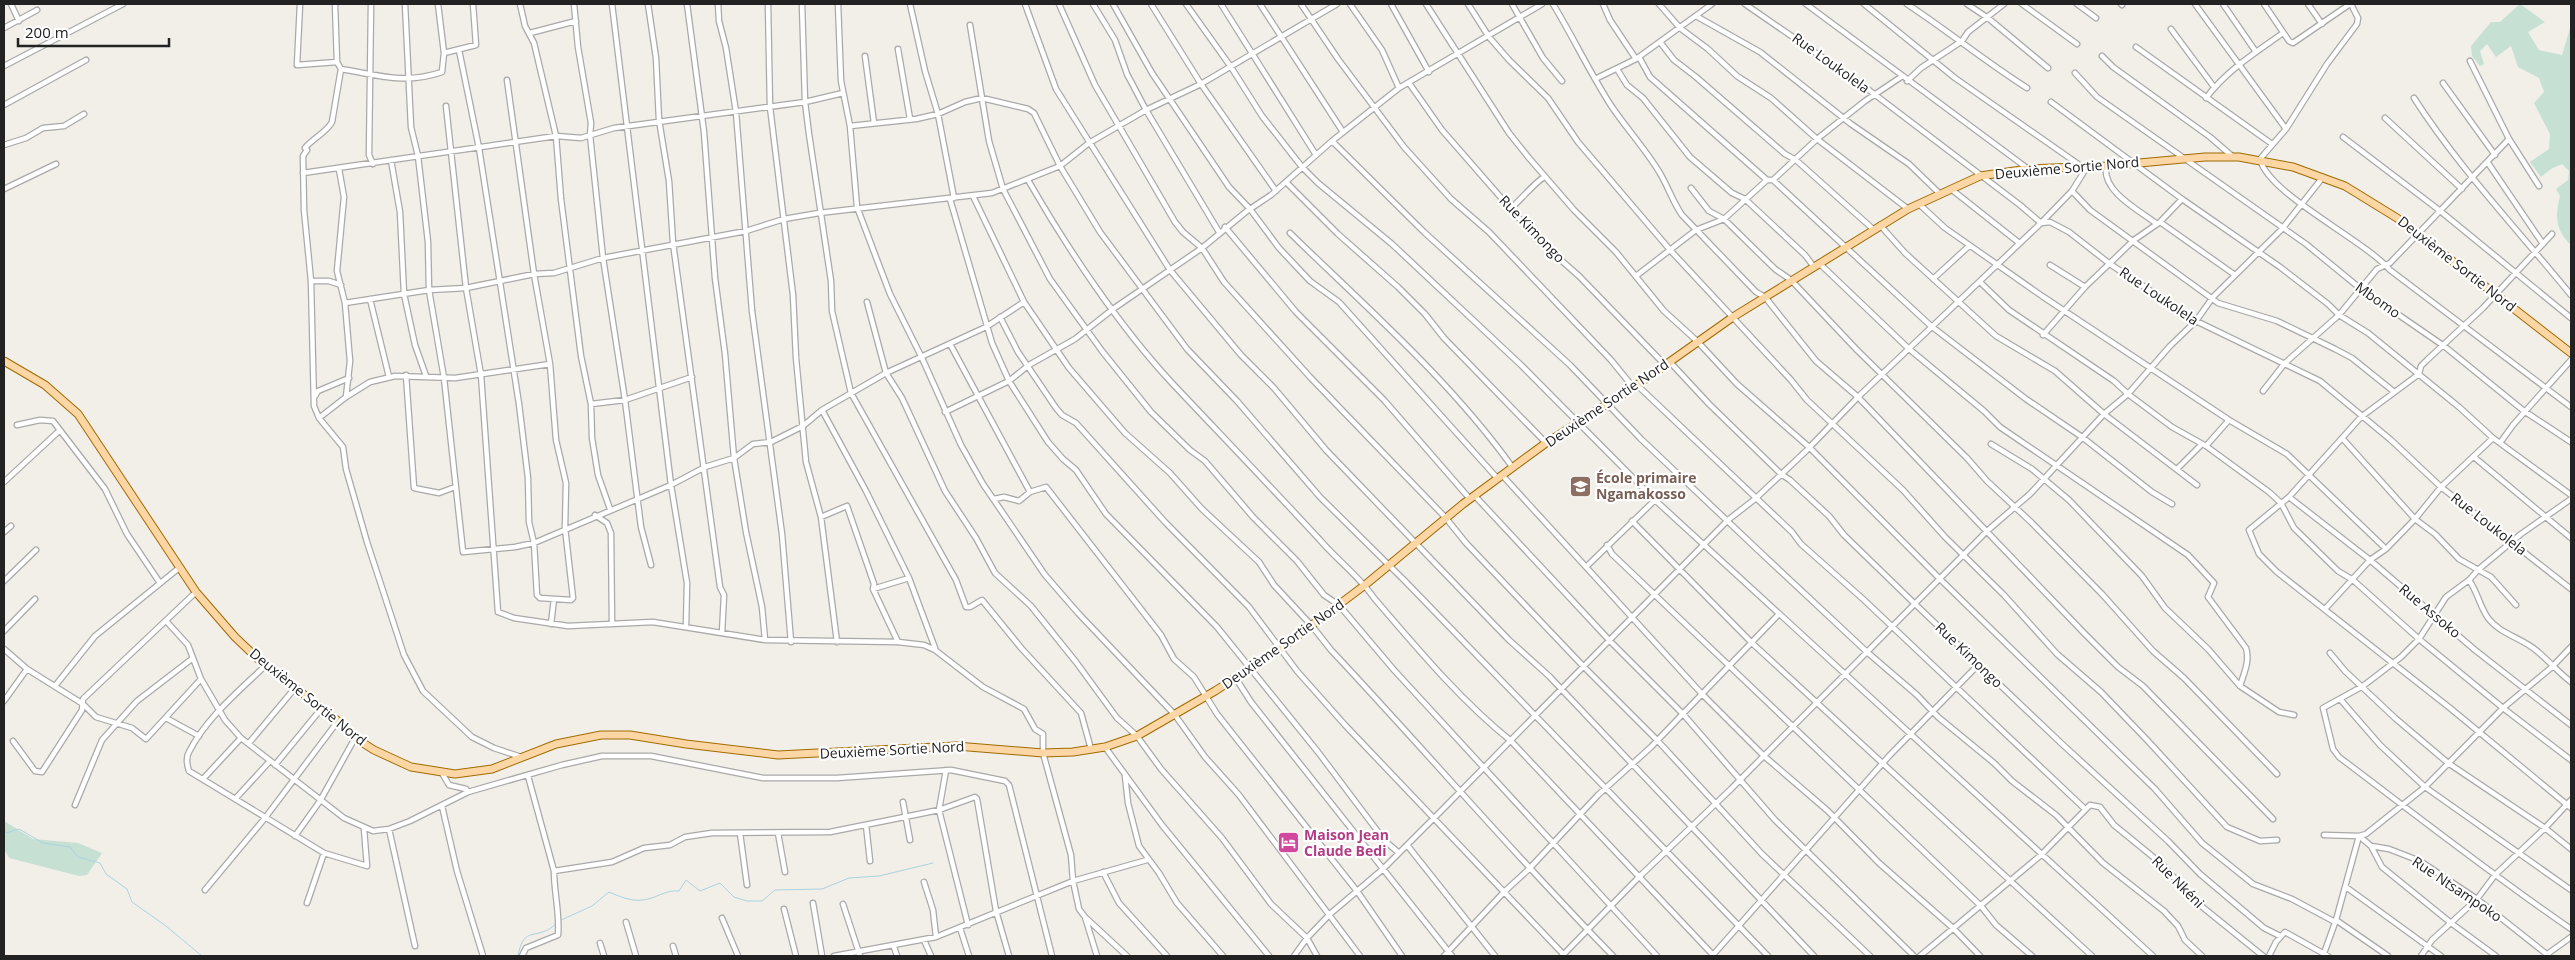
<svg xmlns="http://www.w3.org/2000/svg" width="2575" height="960" font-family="'Open Sans',sans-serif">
	<rect width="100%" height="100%" fill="#f2efe9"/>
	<path fill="#c6e0d4" d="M2520,4L2545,22L2528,32L2539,50L2562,55L2571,25V250V245C2555,230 2555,216 2560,196L2556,189L2568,180L2569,171L2562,164L2551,169L2541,177L2530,162L2549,149L2550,134L2534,103L2544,92L2539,78L2518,67L2511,46L2496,57L2487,44L2480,51L2484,64L2480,66L2472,56L2471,46L2491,22H2500Z
		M4,821L33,839L78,843L102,853L87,875L79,876L9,858L4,849Z"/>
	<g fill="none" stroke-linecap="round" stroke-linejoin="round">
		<path stroke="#aad3df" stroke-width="1" d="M4,829L6,833L19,829L43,843L70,847L78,857L100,863L106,874L127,889L132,902L166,926L202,956
			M559,921L592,906L609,892C621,897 634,903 648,899C660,896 666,890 679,891L686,880L700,891L720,883L734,897L747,901H762L775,890L822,889L849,878L879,876L933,863
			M518,956C524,923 536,943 557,923"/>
		<defs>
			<path id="street" d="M11,4L19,21
				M300,4L297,65L337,62
				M335,4L337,62L341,69L332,122C327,132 312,139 305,148L307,150L303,156L304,210L311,281L314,406L319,418L343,447L346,469L367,542L404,655L423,691L472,737L494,748L521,757
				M371,4L369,155L373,164
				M405,4L411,127L418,156L428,242L429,290L444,378L463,552L515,547L534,543L671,485L705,467L734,458L753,444L771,442L803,426L822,410L886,373L986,327L1024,302
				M520,4L525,26L534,43L556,136L561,199L581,356L591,404L592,438L598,475L610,509
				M574,4L578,47L591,123L590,135L603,258L625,400L641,527L651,565
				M612,4L671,485L687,583L686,627
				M648,4L656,58L659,120L669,181L673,243L720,587L724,595L722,633
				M687,4L704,132L715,278L725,354L734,458L746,532L762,607L765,640
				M718,4L719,21L726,48L736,112L752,311L782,534L791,642
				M768,4L770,107L793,295L796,358L806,462L821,517L837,642
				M802,4L805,102L809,134L831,281L832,311L851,393L956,580L966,607H970L982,600L1022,649L1081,713L1091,749
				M838,4L841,81L850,126L857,207L890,294L922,358L961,445L983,484L1045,575L1078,613L1175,715L1205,757L1239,795L1360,956
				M910,4L925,71L938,114L954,198
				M1025,4L1056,89L1170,270L1241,355L1274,388L1326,450L1509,640L1549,676L1814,956
				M1059,4L1095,85L1175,222L1183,232L1202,248L1224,282L1310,377L1445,517L1466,543L1584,667L1657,740L1762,854L1870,956
				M1093,4L1115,40L1127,74L1146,110L1219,232
				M1113,4L1152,73L1229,187L1250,209L1279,248L1310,281L1339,302L1498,479
				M1151,4L1201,84L1276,191
				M1186,4L1231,67L1262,116L1302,167L1318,183L1392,244L1521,365L1655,500L2153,956
				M1221,4L1316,155
				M1260,4L1343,132
				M1301,4L1338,59L1404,147L1451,199L1489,232L1611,360L1633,387
				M1350,4L1382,50L1399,88
				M1391,4L1429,72
				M1426,4L1509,133L1529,158L1574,210L1616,252L1664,311L1697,341L1737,384L1809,447L1940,579L2155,789L2202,843L2253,884L2292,899L2335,922
				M1468,4L1489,37L1509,60L1548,98L1578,142L1671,251L1791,380L1807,400L1903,490L1945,537L2004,595L2057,654L2101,692L2148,741L2227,827L2260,841L2277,840
				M1512,4L1543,58L1562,81
				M1553,4C1573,37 1589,71 1610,104C1625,127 1648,152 1661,175C1669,189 1673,202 1682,215L1756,292L1765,297L1816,361L1858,397L2083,632L2118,667L2143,686L2273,819
				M1603,4L1610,20L1636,59
				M1659,4L1680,28L1708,49L1737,76L1771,98L1817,139L1908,209
				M1745,4L1861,84L2020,205L2041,223L2050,222L2069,232L2110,264L2196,321L2320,381L2391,440L2441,487L2571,589
				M1806,4L2027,168
				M1864,4L1955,78L2081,166
				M1907,4C1948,31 1986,62 2027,88
				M1967,4L1988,18L2048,68
				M2022,4L2077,44
				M2077,4L2096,18
				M2121,4L2122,5
				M2195,4L2286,129L2260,159C2268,194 2363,239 2390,270L2571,407
				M2223,4L2256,52
				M2264,4L2289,41L2293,43L2350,4
				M2308,4L2322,24
				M1696,16L1760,52L1851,124L1909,164L1939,193
				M970,25L989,141L1003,189L1050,279L1102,351L1151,412L1190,450L1205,461L1253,517L1297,561L1324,595L1339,605L1394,670L1657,956
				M4,28L37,10
				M2171,29L2214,87
				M530,33L576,21
				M1660,42L1674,60L1696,77L1785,154L1796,160L1873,229
				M2136,47L2272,144
				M898,49L910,119
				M459,50L479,148L519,404L528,478L529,522L534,543L537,595L540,598L571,600L573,598L565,528L566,483L556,440L550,364L534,274L507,80
				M444,53L476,45L473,4
				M865,56L874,123
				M2102,56L2113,67L2210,137L2232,156
				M1639,57L1650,77L1767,180
				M2470,61L2509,139L2539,186
				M4,66L123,4
				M341,69C378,75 404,85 442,72L444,53L438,4
				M1617,69L1627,85L1643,98L1690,157L1732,193L1745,199L1805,255L1814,267
				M2075,73L2097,97L2306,244L2361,289L2444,346L2524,411L2571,442
				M1595,79L1636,59L1712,4
				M1907,81L1921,68L1962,41L1968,32L2004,4
				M1409,83L1442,130L1537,239L1579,276L1665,365
				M2443,83L2495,155
				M2206,98C2227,70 2255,53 2283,33
				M2414,98C2459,168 2518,230 2571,295
				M2051,102L2182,199L2280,267L2328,304L2339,315L2368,333L2459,407L2493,438L2571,495
				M4,105L86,60
				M446,106L466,288L481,375L498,612L514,618L568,626L653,622L765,640L898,642L924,645L935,650L983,687L1024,709L1035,729L1043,734V753L1071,855L1073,881L1079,909L1085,917L1097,956
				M2385,118L2462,189
				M850,126L916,119L938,114L965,102L982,98L1028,109L1034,113L1060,166L1100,232L1187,349L1237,401L1320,497L1404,580L1768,956
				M2286,129L2327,64L2357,24L2358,18L2351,4
				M2343,137L2439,210L2571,318
				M1332,141L1424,232L1570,365L1641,439L1758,550L1867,652L1917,695L1938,717L1994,763L2012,781L2056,815L2103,863L2164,911L2178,926L2185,940L2202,956
				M4,145L26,138L43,128L64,126L84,114
				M391,160L400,212L404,294L415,345L426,376
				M2488,163L2543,244
				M2106,166C2102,192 2139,210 2157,224
				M339,169L344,197L337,271L345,303L350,361L346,397
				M303,173L556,136L581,138L614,128L805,102L843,93
				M1028,180C1067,248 1119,326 1172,383C1222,436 1271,487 1320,540C1337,560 1359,576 1374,598C1417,648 1460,700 1511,741L1714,956
				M1773,180L1931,326L2026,399L2082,437L2152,492L2172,504
				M1286,182L1338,234L1398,287L1425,314L1444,338L1546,443
				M1691,188L1709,211L1724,219L1775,269L1791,280L1857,350L1967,458L1987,481L2031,522L2102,594L2153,651L2184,678L2277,774
				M4,189L56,164
				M1951,189L2018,242
				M2072,191L2090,210L2218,303L2277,321L2335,349L2352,358L2393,391
				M973,196L1024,302L1069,368L1125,433L1170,473L1202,509L1259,562L1274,585L1312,626L1331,650C1426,751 1516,857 1613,956
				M950,199L992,343L1009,381L1048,442L1063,459L1076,470L1106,514L1217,627L1318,752L1385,841L1399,853
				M1919,204L1945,228L2042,296L2229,420L2287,454L2386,549
				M1511,208C1523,198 1531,186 1544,177
				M2160,222L2235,275
				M1880,225L1905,253L1996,336L2055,371L2104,414L2197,485
				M1225,227L1296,312L1384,400L1470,499
				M1290,233C1367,308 1450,380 1513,468
				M2552,234L2483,308L2427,360L2421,366L2419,374L2361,417L2289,497L2249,530L2259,554L2277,572L2450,708L2571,808
				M1819,263L1908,348L1984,411L2000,427L2188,555L2214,583L2208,597L2246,648C2250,661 2244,673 2240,686
				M2050,265L2085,287
				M1636,276L1696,230L1724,219L1767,180H1773L1817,139L1865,101L1901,77
				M1933,279L1969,246
				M311,281H329L341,285
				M1980,282L2009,310L2114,381L2128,394L2172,427L2206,446L2269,492L2281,503L2294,528L2338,571L2353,580L2419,639L2503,708L2571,760
				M370,299L389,377
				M867,302L886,373L902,398L945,491L976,538L995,573L1031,606L1076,662L1117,718L1137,736L1161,769L1222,838L1271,904L1307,938L1317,956
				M345,303L429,290L466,288L534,274L554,273L603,258L746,231L784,219L819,213L992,193L1060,166L1089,143L1146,110L1201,84L1337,4
				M1000,317L1018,352L1056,408L1062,415L1076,423L1165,522L1249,607L1297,671L1345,725L1564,955
				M2043,335L2085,287L2134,240L2160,222L2182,199
				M950,344L1030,492L1046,487L1161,635L1174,659L1194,677L1217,714L1357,891L1402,956
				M1670,362L1709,404L1781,474L1790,480L1829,516L1844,535L1915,604L2061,743L2168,841L2200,874L2264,928L2280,936
				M406,375L414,488L439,493L455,487
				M1637,385L1792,532L1801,544L1863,599L2085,809
				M2263,391L2285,363L2339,315L2377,269L2390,263L2509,139
				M315,396L318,391L349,378
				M591,404L625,400L692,377
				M822,410L866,491L909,578L935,648
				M945,412L1009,381L1029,365L1075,339L1113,309L1202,248L1247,211L1271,195L1332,141L1399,88L1542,4
				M319,418L346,397L370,382L395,376L455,378L550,364
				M17,425L40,420L53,421L105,489L127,534L160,583
				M2343,439L2415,519L2435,534L2459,559L2491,577L2516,605
				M2500,443L2513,425L2571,360
				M1991,444L2032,469L2069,500L2142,576L2165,608L2208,649L2240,686L2279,712L2294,715
				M2206,446L2229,420
				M2474,457L2571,538
				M2177,469L2202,444
				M1502,475L1702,694L1764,756L1828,811L1879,863L1953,928L1980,956
				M4,482L59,431
				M1475,496L1610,641L1683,714L1775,820L1914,956
				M2289,497L2370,560L2475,650L2571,725
				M994,499L1004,497L1019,501L1030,492
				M2571,499L2521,534L2479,569L2469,580L2446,597L2419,639L2401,657L2363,686L2323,708L2333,749L2339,757C2416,815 2492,875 2571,929
				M595,515L607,523L611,533L612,623
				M821,517L847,506L874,584L873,589L898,642
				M1632,521L1752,643L2092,956
				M4,532L11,526
				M1607,545L1612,554L1981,906L1996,925L2032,956
				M1587,566L1655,500
				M2469,580C2478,593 2480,607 2488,618C2500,634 2522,638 2537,651C2549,661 2558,672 2571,682
				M4,581L36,550
				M873,589L909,578
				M2325,609L2370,560L2386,549L2415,519L2441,487L2493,438
				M167,622L188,645L201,679L225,720L241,738L344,818L373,831L389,829L410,821L468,792L562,765L602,756H651L763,778H837L951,770L1005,781L1009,785L1052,956
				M551,624L554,599
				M4,631L35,599
				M4,649L27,669L83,704L96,717L132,728L146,739L201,679
				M2330,653L2345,671L2395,718L2448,763L2545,828L2571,849
				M266,665C239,691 206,718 189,752C186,757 187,765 189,771L324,853L367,866L364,829
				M1235,677L1251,702L1452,956
				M55,686L95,636L179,568
				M2340,699L2380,745L2425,787L2571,890
				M4,701L27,669
				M166,718L199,736
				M13,741L35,771L42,772L82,710L83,699L196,592
				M249,743L295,688
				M1105,747L1162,825L1269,956
				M275,765L321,709
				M946,770L939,810L968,925
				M442,773L449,785L466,789L468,792
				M528,776L554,871
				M1125,776L1128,803L1139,846L1159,873L1177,903L1223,956
				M203,779L241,738
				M236,798L270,761
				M903,802L910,840
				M75,805L102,740L137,701L193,658
				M442,806L457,871L483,956
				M866,825L870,861
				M389,829L415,946
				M740,833L747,885
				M778,833L785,872
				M2324,835L2359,836L2371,846L2389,849L2420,861L2477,899L2549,956
				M295,836L320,801L355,738
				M1407,845L1495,956
				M2371,846L2382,867L2451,923L2496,956
				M1103,872L1119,903L1167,956
				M924,882L933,910L936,937
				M2346,887L2441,956
				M205,890L265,818L338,721
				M307,903L324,853
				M813,903L822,956
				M843,904L860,956
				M784,909L796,956
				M722,918L738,956
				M1086,918L1127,956
				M2336,920L2388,956
				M626,922L636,956
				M960,928L969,956
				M924,940L931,956
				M600,943L604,956
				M673,946L676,956
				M894,947L897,956
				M2546,955L2571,937
				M522,956L526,948L558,935C560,913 554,893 554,871L612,862L644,848L670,845L685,837L712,833L830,832L939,810L975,797L977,799L996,911L1009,956
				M834,956L936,937L1073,881L1147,860
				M1294,956L1307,938L1330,914L1383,869L1442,810L1728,520L1755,499L1806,451L1858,397L2041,223L2072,191L2087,167
				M1444,956L1504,892L1529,869L1598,795L1651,747L1778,615
				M1562,956L1639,877L1731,789L1987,531L2030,494L2104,414L2128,394L2170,346L2196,321L2213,297L2282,229L2323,177
				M1712,956L1889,756L1979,664
				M1920,956L2041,855L2090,805L2100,807L2114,825L2163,865L2195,901L2263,956
				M2269,956L2276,942L2285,932L2328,956
				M2323,956L2336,920L2359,836L2366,834L2425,787L2503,708L2552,667L2571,647
				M2421,956L2432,940L2477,899L2495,875L2545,828L2571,800"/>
			<path id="primary" d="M4,361L45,385L78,414L196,592L235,637L258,659L338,721L355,738L374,750L411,767L455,774L492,769L556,744L601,735H630L686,744L778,755L956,746L1043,753L1073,752L1105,747L1137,736L1215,691L1280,649L1365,585L1463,504L1546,443L1637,385L1733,317L1908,209L1980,176L2028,169L2106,166L2205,157H2239L2293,167L2345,186L2397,218L2571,353"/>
		</defs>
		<use href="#street" stroke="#a9a9a9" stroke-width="7"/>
		<use href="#primary" stroke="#a06b00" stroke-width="9"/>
		<use href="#street" stroke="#fff" stroke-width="4.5"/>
		<use href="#primary" stroke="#fcd6a4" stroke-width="7"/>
	</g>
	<defs>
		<symbol id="school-square" viewBox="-11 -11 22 22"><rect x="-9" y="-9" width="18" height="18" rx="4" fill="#8d6e63" stroke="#fff"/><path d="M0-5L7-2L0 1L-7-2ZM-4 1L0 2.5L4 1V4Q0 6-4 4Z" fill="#fff"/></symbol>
		<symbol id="hotel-square" viewBox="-11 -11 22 22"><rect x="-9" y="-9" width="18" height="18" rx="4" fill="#d1479c" stroke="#fff"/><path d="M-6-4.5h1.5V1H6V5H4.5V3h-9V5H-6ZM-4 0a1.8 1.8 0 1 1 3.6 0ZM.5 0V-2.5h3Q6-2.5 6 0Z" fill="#fff"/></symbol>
	</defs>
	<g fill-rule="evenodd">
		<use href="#school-square" x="1568" y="474" width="25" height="25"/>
		<use href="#hotel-square" x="1276" y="830" width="25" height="25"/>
	</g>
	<g text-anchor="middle" stroke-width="4.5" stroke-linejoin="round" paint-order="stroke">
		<g font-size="14" fill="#222" stroke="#fff">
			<text transform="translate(1831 63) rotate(36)" y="5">Rue Loukolela</text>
			<text transform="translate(2067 168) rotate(-5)" y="5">Deuxième Sortie Nord</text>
			<text transform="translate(1532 229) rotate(46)" y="5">Rue Kimongo</text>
			<text transform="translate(2457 264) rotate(38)" y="5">Deuxième Sortie Nord</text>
			<text transform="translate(2159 296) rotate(34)" y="5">Rue Loukolela</text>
			<text transform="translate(2378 300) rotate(35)" y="5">Mbomo</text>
			<text transform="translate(1607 403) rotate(-34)" y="5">Deuxième Sortie Nord</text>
			<text transform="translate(2489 524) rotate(38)" y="5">Rue Loukolela</text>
			<text transform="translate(2430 611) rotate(40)" y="5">Rue Assoko</text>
			<text transform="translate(1283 644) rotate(-35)" y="5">Deuxième Sortie Nord</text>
			<text transform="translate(1969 655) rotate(44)" y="5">Rue Kimongo</text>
			<text transform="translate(308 697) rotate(39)" y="5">Deuxième Sortie Nord</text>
			<text transform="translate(892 750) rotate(-3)" y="5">Deuxième Sortie Nord</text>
			<text transform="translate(2178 882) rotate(45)" y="5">Rue Nkéni</text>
			<text transform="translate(2457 889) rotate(34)" y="5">Rue Ntsampoko</text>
		</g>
		<g font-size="14" font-weight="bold" fill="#785e54" stroke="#fff" text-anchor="start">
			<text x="1596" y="483">École primaire<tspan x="1596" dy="16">Ngamakosso</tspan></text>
		</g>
		<g font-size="14" font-weight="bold" fill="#b23c85" stroke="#fff" text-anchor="start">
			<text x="1304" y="840">Maison Jean<tspan x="1304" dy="16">Claude Bedi</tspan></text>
		</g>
	</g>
	<rect width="2575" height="960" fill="none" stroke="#222222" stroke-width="10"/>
	<path d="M18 38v8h151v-8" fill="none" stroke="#222222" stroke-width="2.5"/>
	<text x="25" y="38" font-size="15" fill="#222222" stroke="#ffffff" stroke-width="4" paint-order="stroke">200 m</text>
</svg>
